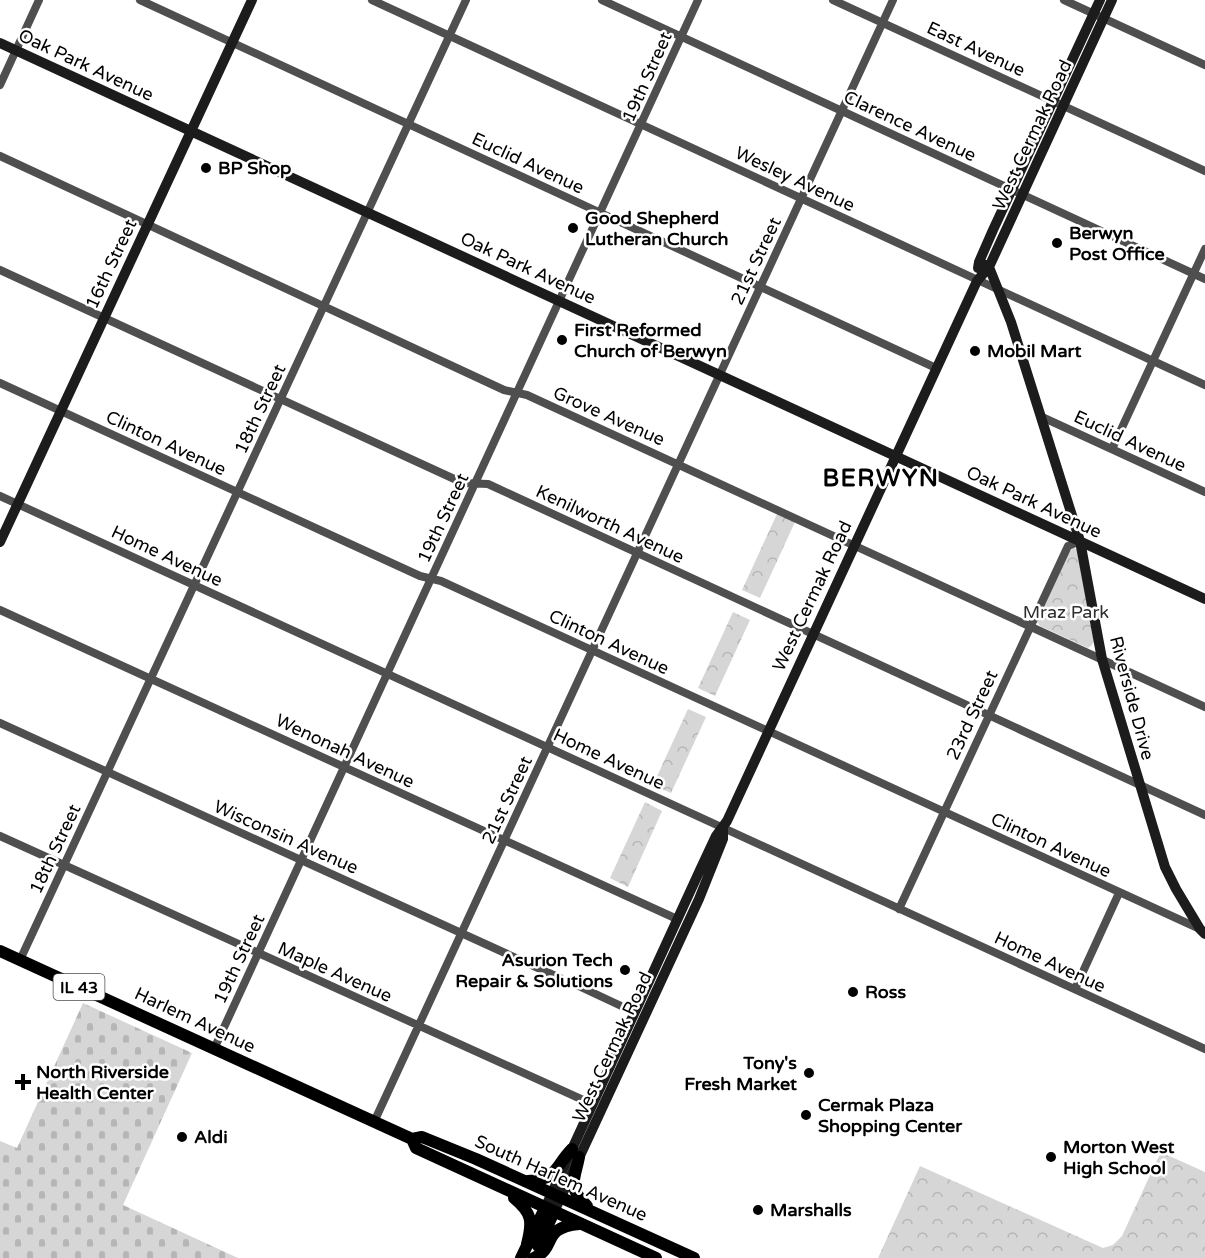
<svg xmlns="http://www.w3.org/2000/svg" width="1205" height="1258" font-family="'Varela Round',sans-serif">
	<defs>
		<pattern id="cemetery-stones" width="16" height="16" patternUnits="userSpaceOnUse" patternTransform="scale(1.5)"><rect width="16" height="16" fill="#d6d6d6"/><path d="M2 7V4a2 2 0 0 1 4 0v3zM10 15v-3a2 2 0 0 1 4 0v3z" fill="#b6b6b6"/></pattern>
		<pattern id="park-crowns" width="20" height="18" patternUnits="userSpaceOnUse" patternTransform="scale(1.5)"><rect width="20" height="18" fill="#d6d6d6"/><path d="M2 6a3 3 0 1 1 6 0M12 15a3 3 0 1 1 6 0" fill="none" stroke="#b6b6b6"/></pattern>
	</defs>
	<rect width="100%" height="100%" fill="#fff"/>
	<path fill="url(#cemetery-stones)" d="M83,1003L192,1053L123,1205L238,1258H0V1141L17,1148Z"/>
	<path fill="url(#park-crowns)" d="M777,514L795,522L760,598L742,590Z
		M1073,548L1077,549L1094,642L1091,646L1088,648L1040,626L1037,622L1068,553Z
		M733,612L750,620L715,696L698,688Z
		M688,709L706,717L671,793L653,785Z
		M645,802L662,811L628,887L610,878Z
		M1165,1154L1205,1172V1258H878L920,1166L1103,1248L1113,1245L1122,1236L1157,1160L1160,1155Z"/>
	<g fill="none" stroke-linecap="round" stroke-linejoin="round">
		<path stroke="#4f4f4f" stroke-width="8" d="M140,0L936,368
			M372,0L1205,385
			M602,0L1205,279
			M833,0L1205,171
			M1064,0L1205,65
			M0,85L39,0
			M0,156L504,390L527,395L1205,707
			M0,270L463,483L488,484L1205,815
			M0,383L420,576L441,581L1200,929
			M1042,417L1205,492
			M1112,449L1205,249
			M0,496L1205,1049
			M0,610L677,919
			M0,723L560,978
			M0,836L592,1104
			M899,909L1068,546L1080,541
			M20,960L466,0
			M570,982L634,1012
			M1075,989L1119,893
			M214,1049L698,0
			M374,1122L893,0"/>
		<path stroke="#1c1c1c" stroke-width="10" d="M0,43L1205,599
			M979,262L989,267L1011,322L1080,541L1102,659L1165,867L1176,889L1200,929L1205,934
			M978,268L979,262L993,230L1100,0
			M0,542L252,0
			M545,1208L700,870L716,836L727,821L977,281L989,267L1112,0
			M554,1212L699,899L723,839V828"/>
		<path stroke="#000" stroke-width="12" d="M0,951L412,1139L422,1137L476,1159L694,1258
			M412,1139L416,1148L656,1258
			M579,1157C574,1183 567,1186 587,1206
			M528,1181C558,1179 553,1169 572,1149
			M514,1198C532,1213 533,1221 527,1244
			M538,1246L554,1212
			M521,1258L545,1208
			M534,1258C558,1247 540,1228 579,1224"/>
	</g>
	<g fill="#000" stroke="#fff" stroke-width="2">
		<circle cx="206" cy="168" r="6"/>
		<circle cx="573" cy="228" r="6"/>
		<circle cx="1057" cy="243" r="6"/>
		<circle cx="562" cy="340" r="6"/>
		<circle cx="975" cy="351" r="6"/>
		<circle cx="625" cy="970" r="6"/>
		<circle cx="853" cy="992" r="6"/>
		<circle cx="809" cy="1073" r="6"/>
		<path d="M20 1073h6v6h6v6h-6v6h-6v-6h-6v-6h6z"/>
		<circle cx="806" cy="1115" r="6"/>
		<circle cx="182" cy="1137" r="6"/>
		<circle cx="1051" cy="1157" r="6"/>
		<circle cx="758" cy="1210" r="6"/>
	</g>
	<g text-anchor="middle" stroke-width="5" stroke-linejoin="round" paint-order="stroke">
		<rect fill="#fff" stroke="#4c4c4c" stroke-width="1.5" x="53.5" y="974" width="51" height="26" rx="4.5"/>
		<g font-size="16" font-weight="bold" fill="#000">
			<text x="79" y="993">IL 43</text>
		</g>
		<g font-size="18" fill="#000" stroke="#fff">
			<text transform="translate(976 49) rotate(25)" y="6">East Avenue</text>
			<text transform="translate(86 65) rotate(25)" y="6">Oak Park Avenue</text>
			<text transform="translate(647 77) rotate(-66)" y="6">19th Street</text>
			<text transform="translate(910 126) rotate(25)" y="6">Clarence Avenue</text>
			<text transform="translate(1032 135) rotate(-65)" y="6">West Cermak Road</text>
			<text transform="translate(528 163) rotate(25)" y="6">Euclid Avenue</text>
			<text transform="translate(795 179) rotate(25)" y="6">Wesley Avenue</text>
			<text transform="translate(756 261) rotate(-65)" y="6">21st Street</text>
			<text transform="translate(111 264) rotate(-65)" y="6">16th Street</text>
			<text transform="translate(528 268) rotate(25)" y="6">Oak Park Avenue</text>
			<text transform="translate(260 409) rotate(-65)" y="6">18th Street</text>
			<text transform="translate(609 416) rotate(24)" y="6">Grove Avenue</text>
			<text transform="translate(1130 441) rotate(25)" y="6">Euclid Avenue</text>
			<text transform="translate(166 443) rotate(25)" y="6">Clinton Avenue</text>
			<text transform="translate(1034 502) rotate(25)" y="6">Oak Park Avenue</text>
			<text transform="translate(443 518) rotate(-65)" y="6">19th Street</text>
			<text transform="translate(610 524) rotate(25)" y="6">Kenilworth Avenue</text>
			<text transform="translate(167 556) rotate(25)" y="6">Home Avenue</text>
			<text transform="translate(812 596) rotate(-65)" y="6">West Cermak Road</text>
			<text transform="translate(609 642) rotate(25)" y="6">Clinton Avenue</text>
			<text transform="translate(1132 698) rotate(75)" y="6">Riverside Drive</text>
			<text transform="translate(972 715) rotate(-65)" y="6">23rd Street</text>
			<text transform="translate(345 751) rotate(25)" y="6">Wenonah Avenue</text>
			<text transform="translate(609 759) rotate(25)" y="6">Home Avenue</text>
			<text transform="translate(507 800) rotate(-65)" y="6">21st Street</text>
			<text transform="translate(286 837) rotate(24)" y="6">Wisconsin Avenue</text>
			<text transform="translate(1051 845) rotate(25)" y="6">Clinton Avenue</text>
			<text transform="translate(55 849) rotate(-65)" y="6">18th Street</text>
			<text transform="translate(239 959) rotate(-65)" y="6">19th Street</text>
			<text transform="translate(1050 962) rotate(25)" y="6">Home Avenue</text>
			<text transform="translate(335 972) rotate(24)" y="6">Maple Avenue</text>
			<text transform="translate(195 1020) rotate(25)" y="6">Harlem Avenue</text>
			<text transform="translate(612 1047) rotate(-65)" y="6">West Cermak Road</text>
			<text transform="translate(561 1178) rotate(24)" y="6">South Harlem Avenue</text>
		</g>
		<g font-size="18" font-weight="bold" fill="#000" stroke="#fff" text-anchor="start">
			<text x="218" y="174">BP Shop</text>
			<text x="585" y="224">Good Shepherd<tspan x="585" dy="21">Lutheran Church</tspan></text>
			<text x="1069" y="239">Berwyn<tspan x="1069" dy="21">Post Office</tspan></text>
			<text x="574" y="336">First Reformed<tspan x="574" dy="21">Church of Berwyn</tspan></text>
			<text x="987" y="357">Mobil Mart</text>
			<text x="613" y="966" text-anchor="end">Asurion Tech<tspan x="613" dy="21">Repair &amp; Solutions</tspan></text>
			<text x="865" y="998">Ross</text>
			<text x="797" y="1069" text-anchor="end">Tony's<tspan x="797" dy="21">Fresh Market</tspan></text>
			<text x="36" y="1078">North Riverside<tspan x="36" dy="21">Health Center</tspan></text>
			<text x="818" y="1111">Cermak Plaza<tspan x="818" dy="21">Shopping Center</tspan></text>
			<text x="194" y="1143">Aldi</text>
			<text x="1063" y="1153">Morton West<tspan x="1063" dy="21">High School</tspan></text>
			<text x="770" y="1216">Marshalls</text>
		</g>
		<g font-size="18" fill="#2d2d2d" stroke="#fff">
			<text x="1066" y="618">Mraz Park</text>
		</g>
		<g font-size="24" font-weight="bold" letter-spacing="1.5" fill="#000" stroke="#fff">
			<text x="881" y="486">BERWYN</text>
		</g>
	</g>
</svg>
